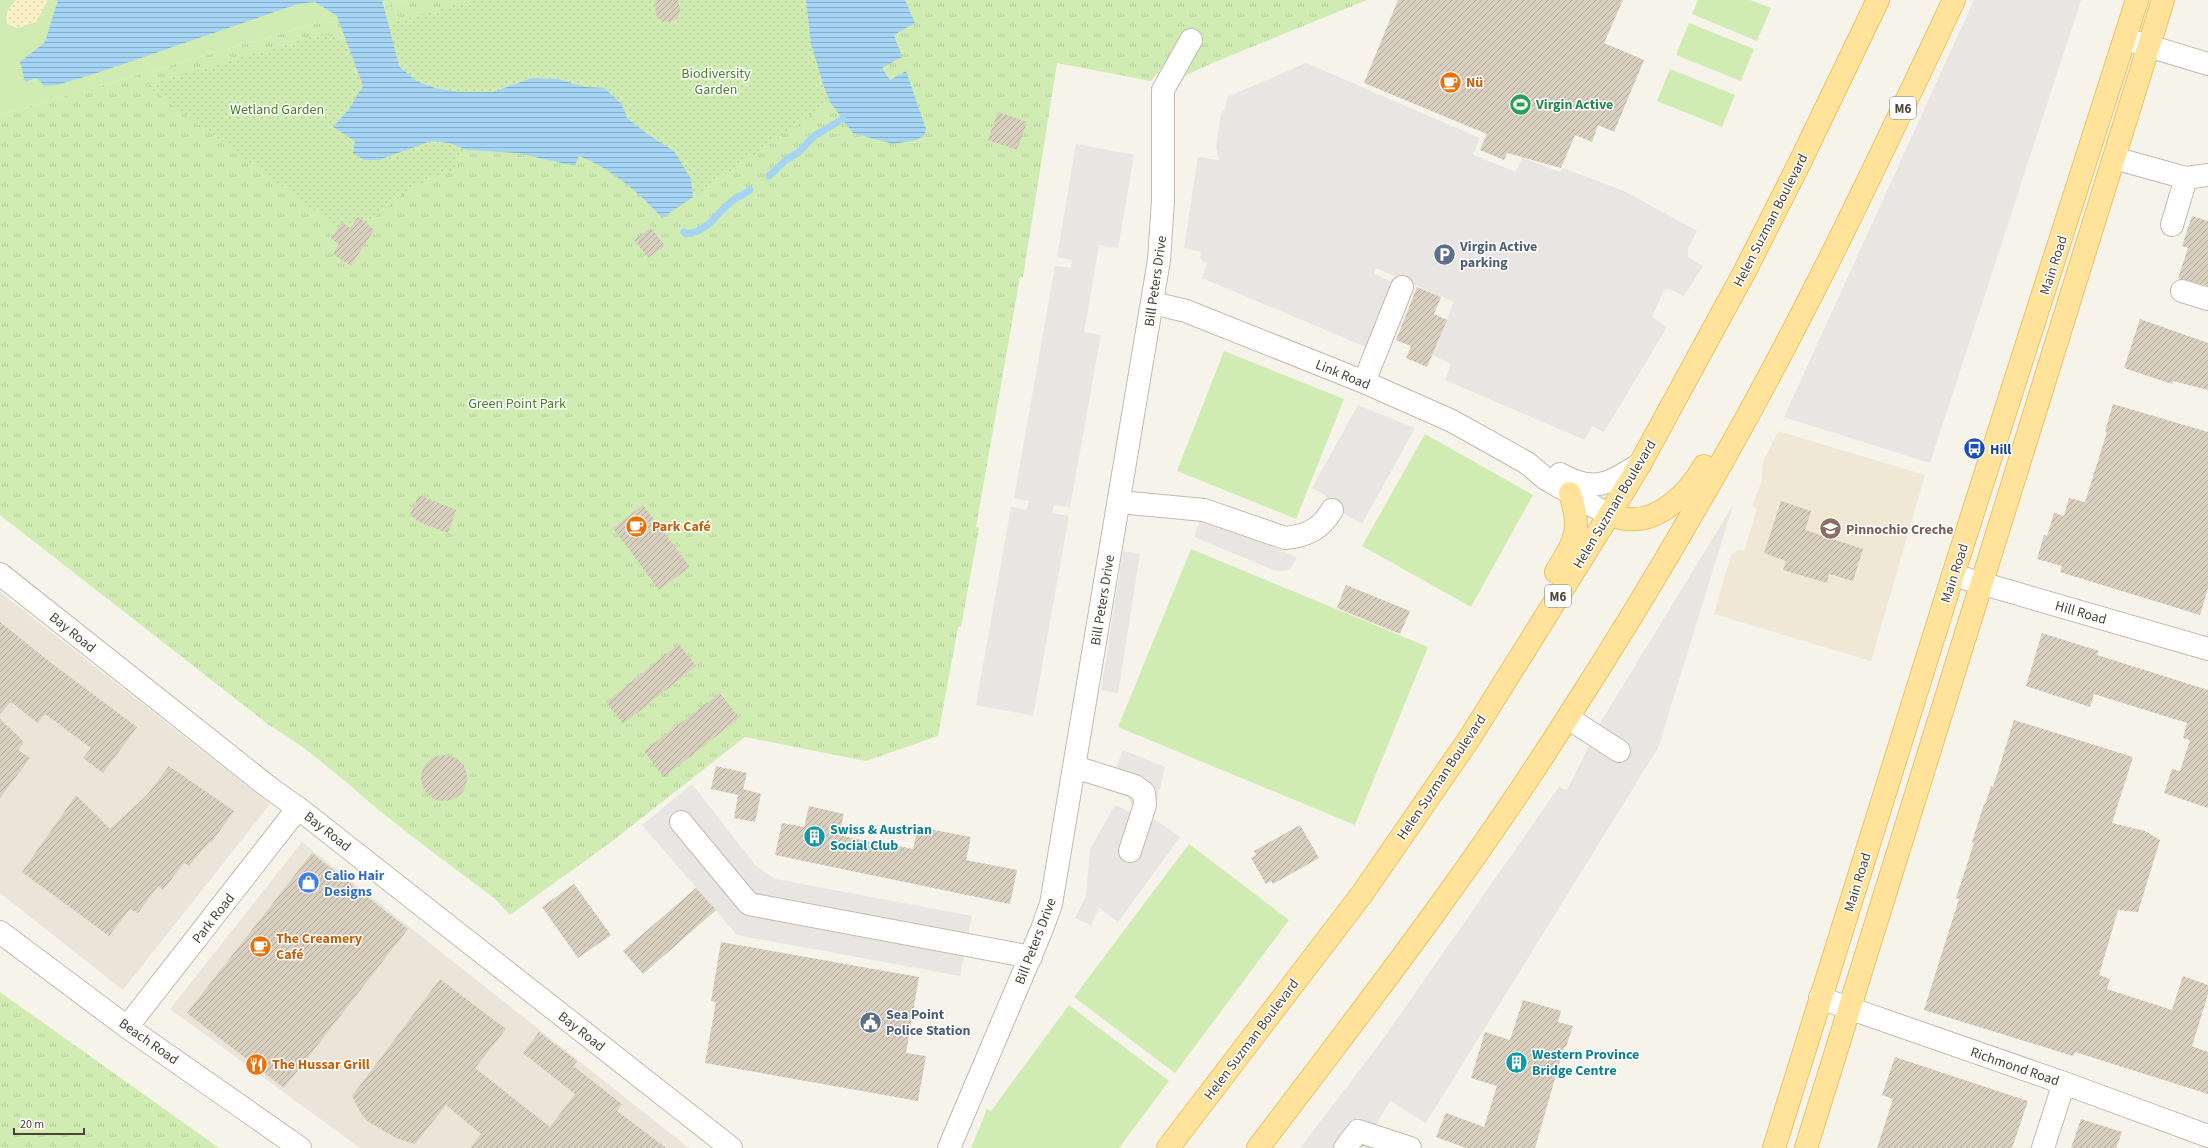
<svg xmlns="http://www.w3.org/2000/svg" width="2208" height="1148" font-family="'Source Sans 3',sans-serif">
	<defs>
		<pattern id="sand-dots" width="8" height="8" patternUnits="userSpaceOnUse"><rect width="8" height="8" fill="#fbf0c6"/><path d="M2 2h.1M6 6h.1" fill="none" stroke="#d9cfab" stroke-width="1.8" stroke-linecap="round"/></pattern>
		<pattern id="park-tufts" width="24" height="20" patternUnits="userSpaceOnUse"><rect width="24" height="20" fill="#d1ecb2"/><path d="M3 7l-1-3M5 7V3M7 7l1-3M15 17l-1-3M17 17v-4M19 17l1-3" fill="none" stroke="#b5cc9a"/></pattern>
		<pattern id="garden-dots" width="8" height="8" patternUnits="userSpaceOnUse"><rect width="8" height="8" fill="#d1ecb2"/><path d="M2 2h.1M6 6h.1" fill="none" stroke="#b5cc9a" stroke-width="1.8" stroke-linecap="round"/></pattern>
		<pattern id="water-rules" width="6" height="5" patternUnits="userSpaceOnUse"><rect width="6" height="5" fill="#a5d4f5"/><path d="M0 2.5h6" fill="none" stroke="#88aec7"/></pattern>
		<pattern id="building-hatch" width="6" height="6" patternUnits="userSpaceOnUse"><rect width="6" height="6" fill="#d8cfbf"/><path d="M-1 1l2-2M0 6l6-6M5 7l2-2" fill="none" stroke="#b1aa9c"/></pattern>
	</defs>
	<rect width="100%" height="100%" fill="#f6f3eb"/>
	<path fill="#eae5d8" d="M0,592L270,804L123,990L0,893Z
		M302,842L689,1148H360L170,1009Z"/>
	<path fill="#f0e8d4" d="M1778,431L1925,475L1871,661L1714,614L1731,555L1738,550L1744,551L1757,509L1752,506L1761,483L1763,462Z"/>
	<path fill="#d1ecb2" d="M0,0H405L329,23L328,20L0,115Z
		M1698,0H1750L1771,8L1757,41L1692,14Z
		M1689,23L1754,49L1741,81L1676,55Z
		M1670,69L1735,95L1722,127L1657,101Z
		M1224,351L1344,399L1296,519L1177,471Z
		M1425,434L1533,495L1471,607L1362,546Z
		M1191,549L1428,647L1355,825L1118,727Z
		M1189,844L1289,920L1175,1073L1074,997Z
		M1069,1005L1169,1081L1119,1148H971L987,1109L991,1111Z"/>
	<path fill="url(#sand-dots)" d="M16,0H48L36,22L17,28L7,24C4,14 9,7 16,0Z"/>
	<path fill="url(#park-tufts)" d="M405,0H1367L1210,64L1183,77L1167,61L1151,81L1057,63L1023,277H1020L976,527L979,528L961,627H958L938,736L866,761L745,737L611,842L510,915L494,898C456,869 417,841 380,811C344,781 310,749 269,725L0,515V115L328,20L329,23Z
		M0,992L219,1148H0Z"/>
	<path fill="url(#garden-dots)" d="M473,0H806L811,44L830,102L693,197L691,179L646,133L627,118L622,104L604,88L585,87L558,79L532,78L493,92H458L435,88L416,81L399,66L388,24Z
		M322,34L347,41L363,86L349,109L336,122L339,133L355,141L379,160L431,141L449,143L467,150L452,170L429,179L406,192L378,214L356,241L146,85Z"/>
	<path fill="#e8e5e2" d="M1974,0H2081L1930,463L1784,417Z
		M1306,63L1480,138L1473,155L1516,172L1522,158L1560,172L1563,168L1624,191L1697,231L1688,248V257L1703,266L1684,296L1669,289L1664,290L1652,317L1667,327L1604,432L1592,426L1585,440L1445,380L1451,364L1432,355L1454,302L1376,268L1374,274L1392,282L1366,347L1202,278L1207,263L1202,261L1200,257L1201,252L1184,248L1198,157L1219,160L1216,147L1221,114L1226,107L1227,97Z
		M1076,144L1134,155L1118,248L1099,245L1084,332L1101,335L1070,507L1054,505L1052,513L1069,516L1033,716L976,705L1011,507L1027,510L1029,501L1014,498L1055,266L1071,268L1072,260L1057,257Z
		M1358,405L1415,428L1362,524L1324,503L1326,497L1325,495L1312,488Z
		M1733,505L1658,748L1426,1123L1390,1101L1378,1120L1373,1148H1300L1378,1046L1559,787L1567,790L1602,720Z
		M1201,518L1297,557L1290,569L1283,571L1274,570L1194,537Z
		M1123,551L1140,554L1118,693L1101,690Z
		M1123,750L1165,767L1153,818L1180,837L1118,922L1099,908L1091,925L1075,918L1086,896L1090,849L1115,805L1130,812L1133,808L1128,797L1107,790Z
		M692,784L756,866L775,879L972,916L960,976L737,935L642,825Z"/>
	<path fill="url(#water-rules)" d="M58,0H382L399,66L416,81L435,88L458,92H493L532,78L558,79L585,87L604,88L622,104L627,118L646,133L674,151L691,179L693,197L662,218C638,191 613,170 579,156L575,166L517,153L467,150L449,143L431,141L379,160H364L353,153L355,141L333,127L349,109L363,86L337,16L315,2L298,4L94,74L57,85L44,86L37,78L25,82L20,62L45,42Z
		M806,0H905L915,23L894,35L902,57L882,68L890,80L906,71L926,129L924,136L916,140L893,144L853,133L830,102L824,87L811,44Z"/>
	<g fill="none" stroke-linecap="round" stroke-linejoin="round">
		<path stroke="#a5d4f5" stroke-width="7" d="M769,176L786,160L799,152L814,136L843,119
			M684,232L686,234C710,231 714,215 731,202C736,197 744,195 750,190"/>
	</g>
	<path fill="url(#building-hatch)" d="M655,0H678L680,10L678,18L670,22L662,21L656,15Z
		M1398,0H1623L1604,43L1644,60L1614,132L1598,125L1592,142L1575,135L1561,168L1507,153L1504,160L1480,150L1487,134L1364,83Z
		M998,112L1027,122L1017,150L988,140Z
		M2192,216L2208,221V286L2178,278L2188,248L2182,246Z
		M358,217L374,230L351,266L333,254L339,244L331,239L342,222L350,228Z
		M651,228L665,246L648,258L634,240Z
		M1417,287L1441,297L1434,314L1447,320L1427,367L1406,358L1411,346L1396,340Z
		M2140,319L2208,343V390L2173,381L2172,384L2124,368Z
		M2113,404L2208,432V588L2200,615L2060,572L2062,566L2037,559L2044,535L2047,536L2054,513L2064,516L2069,498L2085,502L2107,432L2105,431Z
		M419,495L456,510L448,533L421,523L410,515Z
		M1781,501L1811,511L1805,530L1863,549L1853,581L1829,574L1827,583L1783,570L1786,561L1764,553Z
		M643,505L690,567L659,590L613,528Z
		M1346,585L1410,611L1400,634L1337,608Z
		M0,622L55,666L137,727L103,773L83,758L91,748L45,714L38,723L11,702L0,714Z
		M2042,633L2099,651L2097,655L2208,690V808L2164,793L2172,769L2180,771L2190,740L2183,738L2187,723L2094,694L2090,707L2026,686Z
		M679,644L696,666L623,724L606,702Z
		M720,693L739,718L664,777L644,751Z
		M0,719L24,742L18,750L30,758L0,798Z
		M2014,720L2133,757L2112,823L2145,831L2160,840L2138,912L2118,910L2099,975L2110,979L2107,989L2172,1010L2183,976L2208,985V994L2192,1046L2208,1052V1094L2075,1052L2073,1056L1924,1010L1959,899L1956,898L1974,843L1972,842L1984,804L1985,805L1991,786L1993,787Z
		M421 778a23 23 0 1 1 46 0a23 23 0 1 1-46 0Z
		M169,766L234,811L211,843L210,841L189,866L184,863L163,890L158,886L138,913L130,909L109,936L22,872L76,795L110,829L147,795Z
		M716,766L747,773L743,789L761,794L755,822L734,818L738,795L711,789Z
		M809,806L844,814L839,835L884,845V843L913,849L918,827L971,837L966,860L1017,870L1010,904L775,855L782,823L804,827Z
		M1300,825L1319,858L1273,884L1271,881L1266,884L1251,858L1256,855L1254,851Z
		M312,853L408,929L284,1088L187,1013Z
		M574,884L611,935L578,958L542,907Z
		M696,888L716,910L643,974L623,951Z
		M721,942L919,977L906,1053L926,1056L918,1101L705,1063L716,1002L711,1001Z
		M440,979L506,1029L475,1068L550,1127L575,1094L523,1053L539,1032L577,1061L573,1066L622,1104L617,1111L666,1148H470L481,1134L446,1105L415,1144L396,1138L369,1122L362,1115L352,1096Z
		M1523,1000L1561,1011L1558,1022L1573,1026L1566,1047H1564L1535,1148H1466L1436,1137L1446,1113L1484,1127L1497,1086L1471,1078L1485,1032L1510,1040Z
		M1895,1057L2028,1101L2012,1148H1877L1893,1099L1882,1095Z
		M2081,1119L2122,1132L2116,1148H2071Z"/>
	<g fill="none" stroke-linecap="round" stroke-linejoin="round">
		<defs>
			<path id="minor" d="M2125,39L2208,64
				M2114,158L2186,178
				M2172,225L2186,178L2208,175
				M2182,291L2208,299
				M1153,303L1186,311L1364,382L1452,421L1527,463L1546,479L1609,515
				M1364,382L1402,287
				M1560,474C1595,494 1609,483 1640,464
				M1119,502L1204,510L1285,538C1307,536 1321,529 1332,510
				M0,574L271,789L298,808L731,1148
				M1953,575L2208,649
				M1568,718L1619,751
				M1075,767L1135,786L1144,793L1145,805L1130,851
				M681,822L749,904L1031,957
				M0,932L127,1027L300,1148
				M1820,998L2064,1083L2208,1136
				M127,1027L298,808
				M949,1148L1042,929L1051,904L1159,260L1163,200V90L1191,40
				M1345,1148L1358,1131L1410,1148
				M2043,1148L2064,1083"/>
			<path id="major" d="M1609,515C1614,516 1621,519 1627,519C1660,523 1690,491 1704,466
				M1556,572C1576,539 1582,531 1570,493
				M1168,1148L1362,894L1469,739L1609,515L1640,464L1745,271L1801,160L1878,0
				M1258,1148C1366,1006 1475,865 1570,714C1625,629 1677,542 1727,453C1810,306 1882,153 1954,0
				M1774,1148L1953,575L2137,0
				M1806,1148L2163,0"/>
		</defs>
		<use href="#minor" stroke="#c2bbac" stroke-width="24"/>
		<use href="#major" stroke="#ebc364" stroke-width="24"/>
		<use href="#minor" stroke="#fff" stroke-width="22"/>
		<use href="#major" stroke="#ffe39b" stroke-width="22"/>
	</g>
	<defs>
		<symbol id="cafe-disc" viewBox="-11 -11 22 22"><circle r="9.5" fill="#e8710a" stroke="#fff"/><path d="M-5.5-4.5H6V0H3Q3 3.5 0 3.5H-2.5Q-5.5 3.5-5.5 0ZM3-3.2v2h1.7v-2ZM-6 4.5H4V6H-6Z" fill="#fff"/></symbol>
		<symbol id="stadium-disc" viewBox="-11 -11 22 22"><circle r="9.5" fill="#2e9e5b" stroke="#fff"/><path d="M0-5a6.5 5 0 1 0 0 10a6.5 5 0 1 0 0-10ZM-3.5-1.8h7v3.6h-7Z" fill="#fff"/></symbol>
		<symbol id="parking-disc" viewBox="-11 -11 22 22"><circle r="9.5" fill="#5c6f8a" stroke="#fff"/><path d="M-3.5-5.5H1a3.5 3.5 0 0 1 0 7H-1V5.5H-3.5ZM-1-3.4V-.6H.8a1.4 1.4 0 0 0 0-2.8Z" fill="#fff"/></symbol>
		<symbol id="bus-disc" viewBox="-11 -11 22 22"><circle r="9.5" fill="#1a4fb4" stroke="#fff"/><path d="M-5-6H5V4H4V6H2V4H-2V6H-4V4H-5ZM-3.5-4V0h7V-4ZM-3.5 1.2v1.5H-2V1.2ZM2 1.2v1.5H3.5V1.2Z" fill="#fff"/></symbol>
		<symbol id="school-disc" viewBox="-11 -11 22 22"><circle r="9.5" fill="#8d6e63" stroke="#fff"/><path d="M0-5L7-2L0 1L-7-2ZM-4 1L0 2.5L4 1V4Q0 6-4 4Z" fill="#fff"/></symbol>
		<symbol id="building-disc" viewBox="-11 -11 22 22"><circle r="9.5" fill="#0f9aa8" stroke="#fff"/><path d="M-4-6H4V6H1V3H-1V6H-4ZM-2.5-4.3h1.7v1.8h-1.7ZM.8-4.3h1.7v1.8H.8ZM-2.5-1h1.7V.8h-1.7ZM.8-1h1.7V.8H.8Z" fill="#fff"/></symbol>
		<symbol id="shop-disc" viewBox="-11 -11 22 22"><circle r="9.5" fill="#3f7fe0" stroke="#fff"/><path d="M-5-2.5h2.3a2.7 3.5 0 0 1 5.4 0H5L5.5 6h-11ZM-1.5-2.5h3a1.5 2.3 0 0 0-3 0Z" fill="#fff"/></symbol>
		<symbol id="civic-disc" viewBox="-11 -11 22 22"><circle r="9.5" fill="#5c6f8a" stroke="#fff"/><path d="M-.6-6.5H3V-4.5H.6V-3L4-1V1h2V6H-6V1h2V-1L-.6-3ZM-1.2 2.5V6h2.4V2.5Z" fill="#fff"/></symbol>
		<symbol id="restaurant-disc" viewBox="-11 -11 22 22"><circle r="9.5" fill="#e8710a" stroke="#fff"/><path d="M-5-6h1v4h1v-4h1v4h1v-4h1v5L-1.5 .5V6h-2V.5L-5-1ZM5-6V6H3V1.5H1.5Q1.5-4 5-6Z" fill="#fff"/></symbol>
	</defs>
	<g fill-rule="evenodd">
		<use href="#cafe-disc" x="1438" y="70" width="25" height="25"/>
		<use href="#stadium-disc" x="1508" y="92" width="25" height="25"/>
		<use href="#parking-disc" x="1432" y="242" width="25" height="25"/>
		<use href="#bus-disc" x="1962" y="436" width="25" height="25"/>
		<use href="#cafe-disc" x="624" y="514" width="25" height="25"/>
		<use href="#school-disc" x="1818" y="516" width="25" height="25"/>
		<use href="#building-disc" x="802" y="824" width="25" height="25"/>
		<use href="#shop-disc" x="296" y="870" width="25" height="25"/>
		<use href="#cafe-disc" x="248" y="934" width="25" height="25"/>
		<use href="#civic-disc" x="858" y="1010" width="25" height="25"/>
		<use href="#building-disc" x="1504" y="1050" width="25" height="25"/>
		<use href="#restaurant-disc" x="244" y="1052" width="25" height="25"/>
	</g>
	<g text-anchor="middle" stroke-width="3" stroke-linejoin="round" paint-order="stroke">
		<g fill="#fff" stroke="#817b74" stroke-width="1">
			<rect x="1890" y="97" width="26" height="22" rx="3"/>
			<rect x="1545" y="585" width="26" height="22" rx="3"/>
		</g>
		<g font-size="13" font-weight="bold" fill="#4b4338">
			<text x="1903" y="113">M6</text>
			<text x="1558" y="601">M6</text>
		</g>
		<g font-size="14" fill="#488126" stroke="#fff">
			<text x="716" y="78">Biodiversity<tspan x="716" dy="16">Garden</tspan></text>
			<text x="277" y="114">Wetland Garden</text>
			<text x="517" y="408">Green Point Park</text>
		</g>
		<g font-size="14" font-weight="bold" fill="#c56008" stroke="#fff" text-anchor="start">
			<text x="1466" y="87">Nü</text>
			<text x="652" y="531">Park Café</text>
			<text x="276" y="943">The Creamery<tspan x="276" dy="16">Café</tspan></text>
			<text x="272" y="1069">The Hussar Grill</text>
		</g>
		<g font-size="14" font-weight="bold" fill="#27864d" stroke="#fff" text-anchor="start">
			<text x="1536" y="109">Virgin Active</text>
		</g>
		<g font-size="14" fill="#4b4338" stroke="#fff">
			<text transform="translate(1770 220) rotate(-63)" y="5">Helen Suzman Boulevard</text>
			<text transform="translate(2053 265) rotate(-72)" y="5">Main Road</text>
			<text transform="translate(1155 281) rotate(-82)" y="5">Bill Peters Drive</text>
			<text transform="translate(1343 374) rotate(22)" y="5">Link Road</text>
			<text transform="translate(1614 504) rotate(-59)" y="5">Helen Suzman Boulevard</text>
			<text transform="translate(1954 573) rotate(-72)" y="5">Main Road</text>
			<text transform="translate(1102 600) rotate(-81)" y="5">Bill Peters Drive</text>
			<text transform="translate(2081 612) rotate(16)" y="5">Hill Road</text>
			<text transform="translate(73 632) rotate(39)" y="5">Bay Road</text>
			<text transform="translate(1441 777) rotate(-56)" y="5">Helen Suzman Boulevard</text>
			<text transform="translate(328 831) rotate(38)" y="5">Bay Road</text>
			<text transform="translate(1857 882) rotate(-73)" y="5">Main Road</text>
			<text transform="translate(213 918) rotate(-52)" y="5">Park Road</text>
			<text transform="translate(1035 941) rotate(-69)" y="5">Bill Peters Drive</text>
			<text transform="translate(582 1031) rotate(38)" y="5">Bay Road</text>
			<text transform="translate(1251 1039) rotate(-53)" y="5">Helen Suzman Boulevard</text>
			<text transform="translate(149 1041) rotate(35)" y="5">Beach Road</text>
			<text transform="translate(2015 1066) rotate(19)" y="5">Richmond Road</text>
		</g>
		<g font-size="14" font-weight="bold" fill="#4e5e75" stroke="#fff" text-anchor="start">
			<text x="1460" y="251">Virgin Active<tspan x="1460" dy="16">parking</tspan></text>
			<text x="886" y="1019">Sea Point<tspan x="886" dy="16">Police Station</tspan></text>
		</g>
		<g font-size="14" font-weight="bold" fill="#164399" stroke="#fff" text-anchor="start">
			<text x="1990" y="454">Hill</text>
		</g>
		<g font-size="14" font-weight="bold" fill="#785e54" stroke="#fff" text-anchor="start">
			<text x="1846" y="534">Pinnochio Creche</text>
		</g>
		<g font-size="14" font-weight="bold" fill="#0d838f" stroke="#fff" text-anchor="start">
			<text x="830" y="834">Swiss &amp; Austrian<tspan x="830" dy="16">Social Club</tspan></text>
			<text x="1532" y="1059">Western Province<tspan x="1532" dy="16">Bridge Centre</tspan></text>
		</g>
		<g font-size="14" font-weight="bold" fill="#366cbe" stroke="#fff" text-anchor="start">
			<text x="324" y="880">Calio Hair<tspan x="324" dy="16">Designs</tspan></text>
		</g>
	</g>
	<path d="M14 1128v6h70v-6" fill="none" stroke="#4b4338" stroke-width="2"/>
	<text x="20" y="1128" font-size="12" fill="#4b4338" stroke="#ffffff" stroke-width="3" paint-order="stroke">20 m</text>
</svg>
